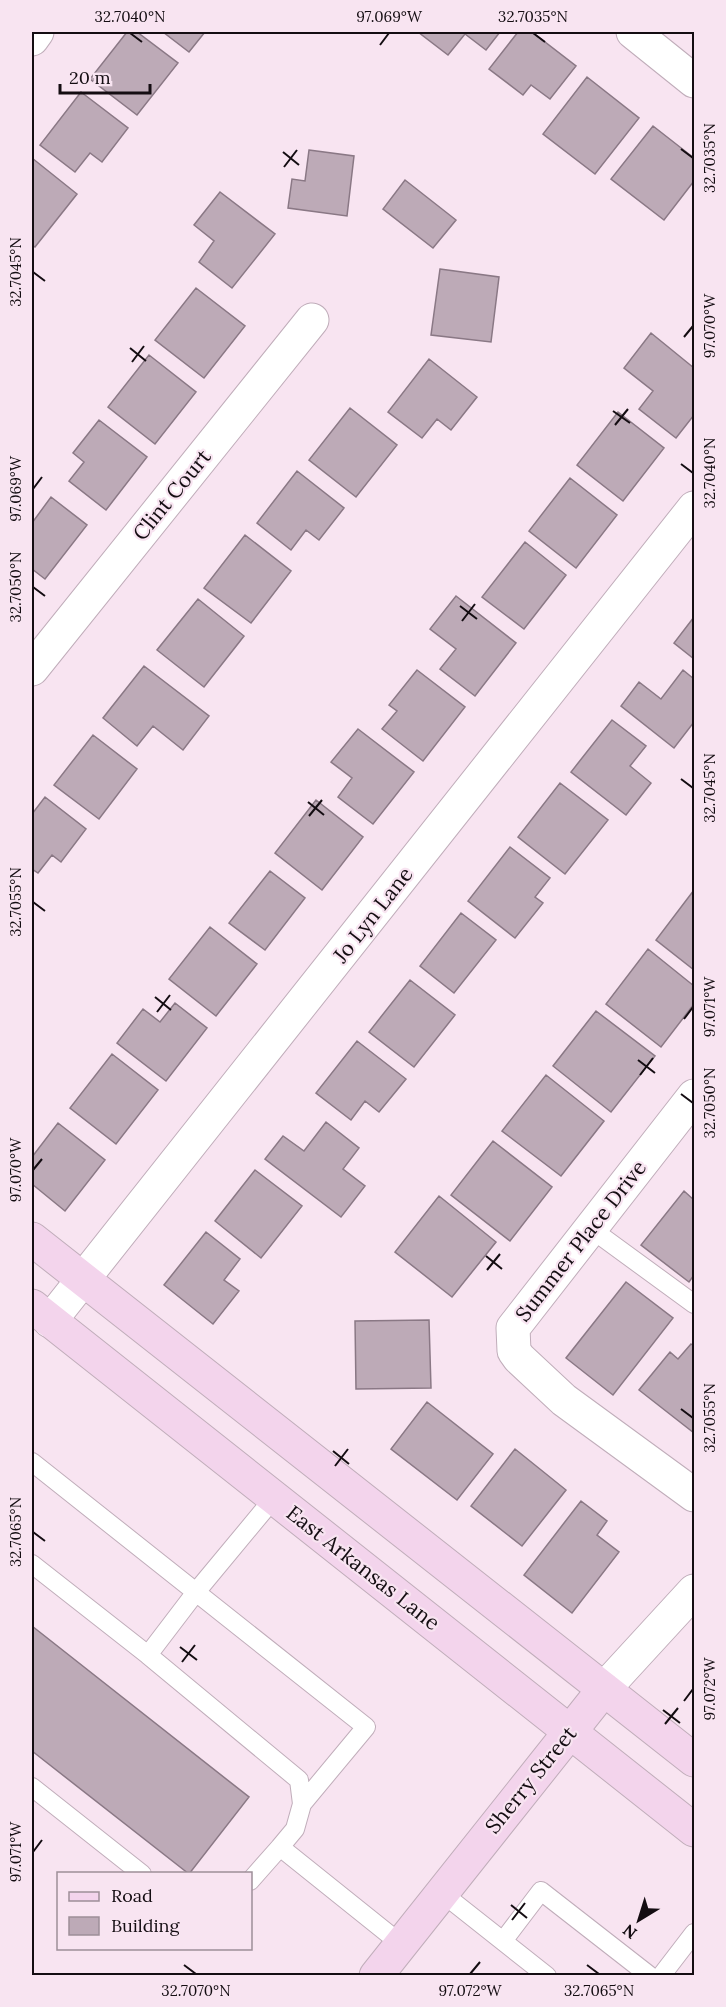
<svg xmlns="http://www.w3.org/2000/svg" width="726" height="2007" font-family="Lora,serif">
	<rect width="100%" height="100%" fill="#f8e4f1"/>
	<path fill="#bdaab7" stroke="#8a7885" stroke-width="1.5" d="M127,32H137L178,63L137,115L90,79Z
		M163,32H205L189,52Z
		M418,32H500L486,50L465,34L448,55Z
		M518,32H532L576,66L550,99L531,85L523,95L489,69Z
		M587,77L639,118L595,174L543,134Z
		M81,92L128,128L102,162L90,153L75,172L40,145Z
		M653,126L694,158V181L664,220L611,179Z
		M309,150L354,156L347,216L288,208L292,179L305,181Z
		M32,158L77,194L35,247L32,245Z
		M405,180L456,220L433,248L383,209Z
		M220,192L275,234L232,288L199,262L214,241L194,225Z
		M440,269L499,277L491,342L431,335Z
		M196,288L245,326L204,378L155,340Z
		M651,333L694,368V415L676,438L639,409L653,391L624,368Z
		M149,355L196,392L155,444L108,407Z
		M429,359L477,397L451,430L437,419L422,438L388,412Z
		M350,408L397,445L356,497L309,460Z
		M618,412L664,448L623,501L577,465Z
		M99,420L147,457L106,510L69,481L84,462L73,453Z
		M297,471L344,508L319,540L306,530L291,550L257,523Z
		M570,478L617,515L576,568L529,531Z
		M51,497L87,525L45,579L32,569V523Z
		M245,535L291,571L251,623L204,588Z
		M525,542L566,575L524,629L482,597Z
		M456,596L516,643L475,696L440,669L456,649L430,629Z
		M198,599L244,636L204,687L157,650Z
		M694,617V659L674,643Z
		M144,666L209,716L183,750L153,726L137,746L103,718Z
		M417,670L465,707L423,761L382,729L397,711L389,705Z
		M683,670L694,679V722L674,748L621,706L639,682L661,699Z
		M612,720L646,746L630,766L651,783L626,815L571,772Z
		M358,729L414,772L373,824L338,797L352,778L331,762Z
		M93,735L137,769L99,819L54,785Z
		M560,783L608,820L565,874L518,837Z
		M45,797L86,829L61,862L52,855L38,873L32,869V814Z
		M316,800L363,837L322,890L275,853Z
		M510,847L550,878L535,897L543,903L515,938L468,901Z
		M270,871L305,898L265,950L229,923Z
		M694,890V970L656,940Z
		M461,913L496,940L454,993L420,966Z
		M210,927L257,964L216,1016L169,979Z
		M648,949L694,986V1004L661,1047L606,1004Z
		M410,980L455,1015L414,1067L369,1032Z
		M175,1003L207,1028L166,1081L117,1043L143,1009L160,1022Z
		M596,1011L655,1056L611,1112L553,1066Z
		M357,1041L406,1079L379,1112L365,1101L351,1120L316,1093Z
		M112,1054L158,1090L116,1144L70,1108Z
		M546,1075L604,1121L561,1176L502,1131Z
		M326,1122L359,1148L343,1169L365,1186L341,1217L265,1159L283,1136L304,1151Z
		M58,1123L105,1160L65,1211L32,1184V1157Z
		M493,1141L552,1187L510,1241L451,1195Z
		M255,1170L302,1206L261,1258L215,1221Z
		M684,1191L694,1200V1275L689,1282L641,1245Z
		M439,1196L496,1242L452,1297L395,1252Z
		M206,1232L240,1259L224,1280L239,1291L213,1324L164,1285Z
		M626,1282L673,1318L613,1395L566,1358Z
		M429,1320L431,1388L356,1389L355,1321Z
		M691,1344L694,1346V1433L639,1390L670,1352L678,1359Z
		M427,1402L493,1454L457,1500L391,1449Z
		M515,1449L566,1490L522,1546L471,1506Z
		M581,1501L607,1521L597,1535L619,1552L572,1613L524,1575Z
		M32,1626L249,1797L189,1874L32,1751Z"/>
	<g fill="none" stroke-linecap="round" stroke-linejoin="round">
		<defs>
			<path id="lane" d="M590,1228L694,1304
				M32,1462L366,1727L302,1804
				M274,1498L196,1592L148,1655L299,1780L302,1804L295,1829L280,1847
				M32,1564L148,1655
				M32,1787L142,1874
				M250,1881L280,1847L401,1944
				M442,1893L547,1976
				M503,1941L541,1891L650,1976
				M661,1976L694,1933"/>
			<path id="street" d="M633,32L694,81
				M32,39L37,32
				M32,669L312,320
				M694,1096L513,1328L514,1351L519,1358L564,1400L694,1495
				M50,1321L694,508
				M604,1689L694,1591"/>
			<path id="secondary" d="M32,1239L694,1760
				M32,1306L694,1830
				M376,1976L604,1689"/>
		</defs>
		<use href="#lane" stroke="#c0adba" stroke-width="20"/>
		<use href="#street" stroke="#c0adba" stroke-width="35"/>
		<use href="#secondary" stroke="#c0adba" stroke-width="35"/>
		<use href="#lane" stroke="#fff" stroke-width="18"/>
		<use href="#street" stroke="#fff" stroke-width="33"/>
		<use href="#secondary" stroke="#f3d4ec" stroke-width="33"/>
	</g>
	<path fill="none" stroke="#140d12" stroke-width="2" d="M130,33L142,42M533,33L545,42M380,45L389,33M681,149L693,158M283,152L299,165M284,167L297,150M33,272L45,281M684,337L693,326M130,348L146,361M132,362L144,346M613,411L630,423M615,425L628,409M681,464L693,473M33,489L42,477M33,587L45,596M460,606L477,619M462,621L475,604M681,779L693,788M308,802L324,815M309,816L322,800M33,902L45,911M155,997L171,1010M157,1012L170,995M684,1019L693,1007M638,1060L655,1073M640,1075L653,1058M681,1094L693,1103M33,1170L42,1159M486,1256L502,1269M487,1270L500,1254M681,1409L693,1418M333,1451L349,1464M335,1466L348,1449M33,1532L45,1541M180,1647L197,1660M182,1662L195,1645M684,1701L693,1689M663,1710L680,1723M665,1724L678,1708M33,1852L42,1840M511,1905L527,1918M512,1920L525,1903M184,1965L196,1974M587,1965L599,1974M470,1974L480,1962"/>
	<g text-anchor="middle" stroke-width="4.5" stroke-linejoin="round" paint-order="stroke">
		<g font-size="21" fill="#140d12" stroke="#f8e4f1">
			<text transform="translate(172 495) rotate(-51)" y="7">Clint Court</text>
			<text transform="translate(373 915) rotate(-52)" y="7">Jo Lyn Lane</text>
			<text transform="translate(581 1241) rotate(-52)" y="7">Summer Place Drive</text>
			<text transform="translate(363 1568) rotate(38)" y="7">East Arkansas Lane</text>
			<text transform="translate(531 1780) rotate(-51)" y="7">Sherry Street</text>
		</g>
	</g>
	<rect width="726" height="2007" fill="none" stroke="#f8e4f1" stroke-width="66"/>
	<rect x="57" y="1872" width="195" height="78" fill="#f8e4f1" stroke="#9d8e98" stroke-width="1.5"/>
	<rect x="69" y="1892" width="30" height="9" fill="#f3d4ec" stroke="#9d8e98" stroke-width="1.5"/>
	<text x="111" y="1902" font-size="18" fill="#140d12">Road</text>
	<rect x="69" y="1917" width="30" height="18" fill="#bdaab7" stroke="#9d8e98" stroke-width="1.5"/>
	<text x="111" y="1932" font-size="18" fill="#140d12">Building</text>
	<g transform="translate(639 1920) rotate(218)" stroke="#f8e4f1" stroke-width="4.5" paint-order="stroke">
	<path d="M0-4.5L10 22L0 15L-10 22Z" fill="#140d12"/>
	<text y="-9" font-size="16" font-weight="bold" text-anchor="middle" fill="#140d12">N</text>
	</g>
	<path d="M60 84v9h90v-9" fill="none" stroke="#140d12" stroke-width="3"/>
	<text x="69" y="84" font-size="18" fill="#140d12" stroke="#f8e4f1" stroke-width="4.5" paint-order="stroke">20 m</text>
	<rect x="33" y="33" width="660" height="1941" fill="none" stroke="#140d12" stroke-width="2"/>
	<g font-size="15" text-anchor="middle" fill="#140d12">
		<text x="130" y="22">32.7040°N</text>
		<text x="389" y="22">97.069°W</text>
		<text x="533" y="22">32.7035°N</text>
		<text transform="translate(710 158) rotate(-90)" y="5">32.7035°N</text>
		<text transform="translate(16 272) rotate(-90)" y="5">32.7045°N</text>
		<text transform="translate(710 326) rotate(-90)" y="5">97.070°W</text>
		<text transform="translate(710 473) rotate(-90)" y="5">32.7040°N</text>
		<text transform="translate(16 489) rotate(-90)" y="5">97.069°W</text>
		<text transform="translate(16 587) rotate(-90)" y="5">32.7050°N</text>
		<text transform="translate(710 788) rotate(-90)" y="5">32.7045°N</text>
		<text transform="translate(16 902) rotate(-90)" y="5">32.7055°N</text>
		<text transform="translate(710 1007) rotate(-90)" y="5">97.071°W</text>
		<text transform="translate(710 1103) rotate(-90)" y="5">32.7050°N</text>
		<text transform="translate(16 1170) rotate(-90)" y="5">97.070°W</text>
		<text transform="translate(710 1418) rotate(-90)" y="5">32.7055°N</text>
		<text transform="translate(16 1532) rotate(-90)" y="5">32.7065°N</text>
		<text transform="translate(710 1689) rotate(-90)" y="5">97.072°W</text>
		<text transform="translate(16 1852) rotate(-90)" y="5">97.071°W</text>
		<text x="196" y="1996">32.7070°N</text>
		<text x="470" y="1996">97.072°W</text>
		<text x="599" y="1996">32.7065°N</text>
	</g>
</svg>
